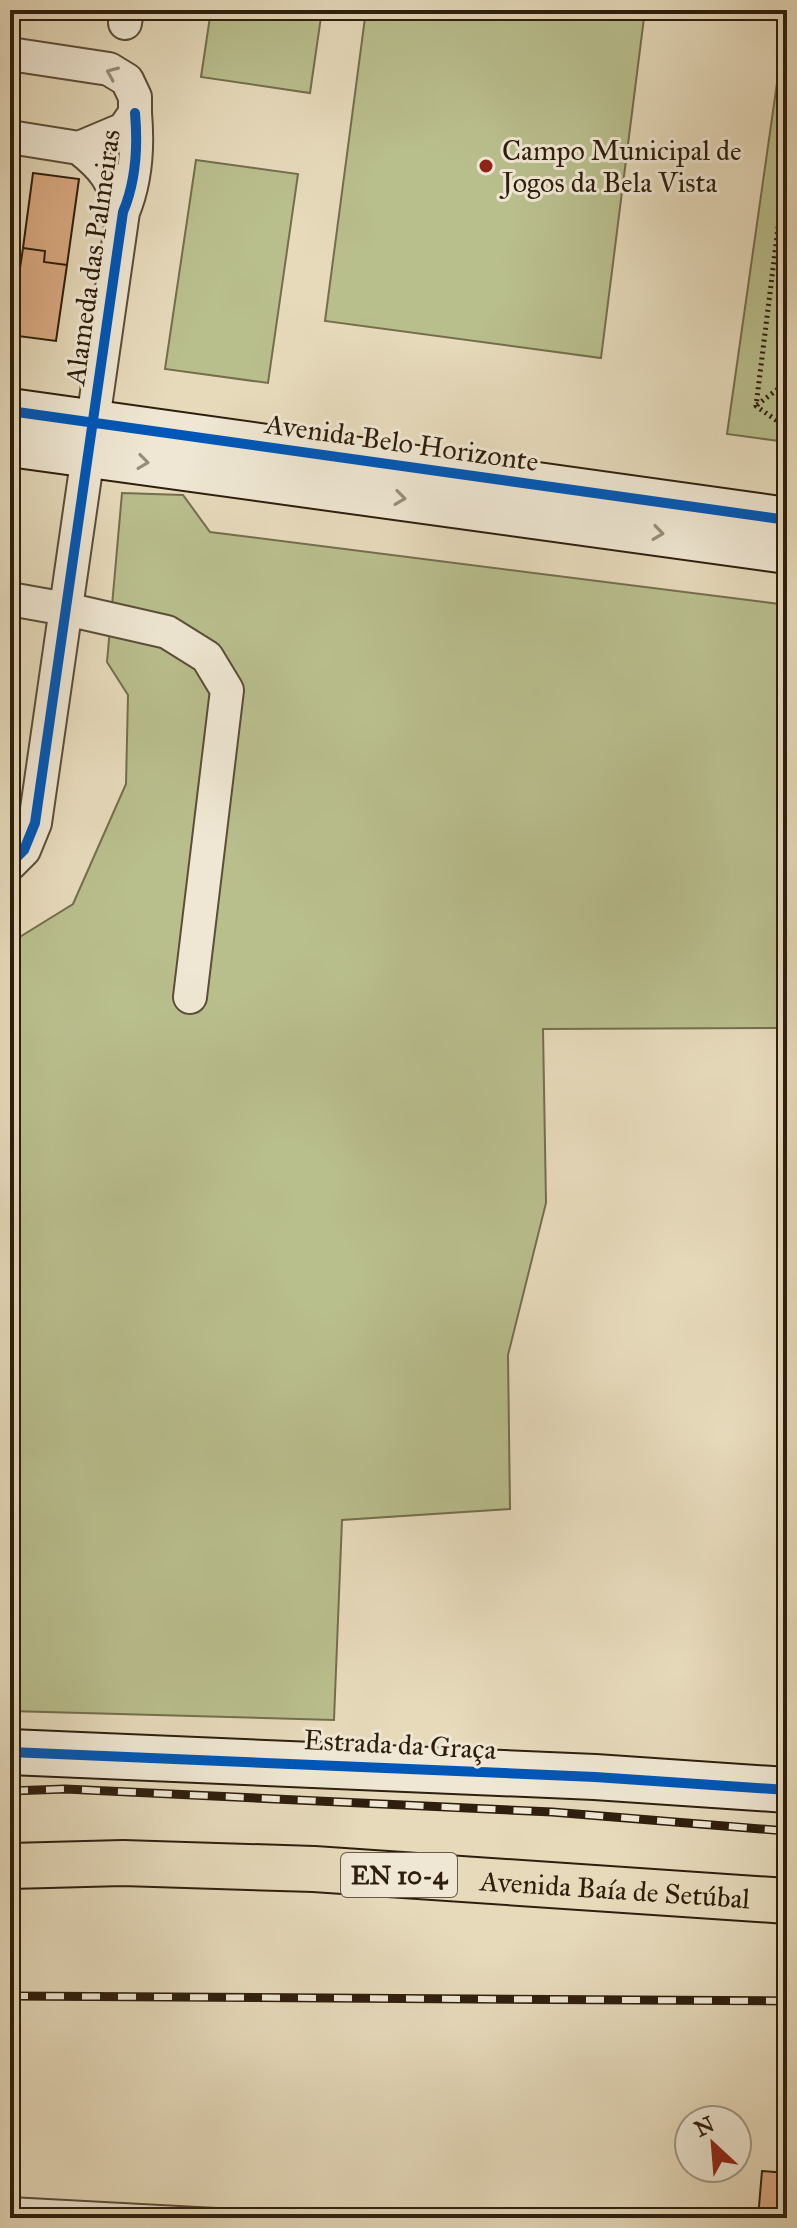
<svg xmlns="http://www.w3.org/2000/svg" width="797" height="2228" font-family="'IM FELL Great Primer',serif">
	<rect width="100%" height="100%" fill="#e6dabb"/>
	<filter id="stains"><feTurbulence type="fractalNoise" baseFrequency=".0025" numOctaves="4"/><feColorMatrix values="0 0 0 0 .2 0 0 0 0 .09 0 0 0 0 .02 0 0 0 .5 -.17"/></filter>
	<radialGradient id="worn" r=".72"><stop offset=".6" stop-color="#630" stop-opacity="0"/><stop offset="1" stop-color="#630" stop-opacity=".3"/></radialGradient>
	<path fill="#b9be8d" stroke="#746e4d" stroke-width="2" d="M211,10H322L310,93L201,77Z
		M366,10H645L601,358L325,321Z
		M787,13V442L727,434Z
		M196,160L298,174L268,383L165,369Z
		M122,493L183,495L210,532L787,605V1028L543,1029L546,1203L508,1355L510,1509L342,1520L334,1720L10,1711V943L73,904L126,784L128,695L107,662Z"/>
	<path fill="#dbab83" stroke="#2e1e0d" stroke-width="2" d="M33,173L79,179L67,265L44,262L45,251L23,248Z
		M23,248L45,251L44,262L67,265L56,341L10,335Z
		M762,2171L787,2173V2218H758Z"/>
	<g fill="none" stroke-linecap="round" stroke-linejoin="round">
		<defs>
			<path id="lane" d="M10,2206L235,2218"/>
			<path id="street" d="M125,23L127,10
				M10,54L109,69L127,80L135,97V113L124,129L79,148L10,137
				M79,148C107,170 110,178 123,212
				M10,599L66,609L167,632L207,657L227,690L190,997
				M10,864L24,850L35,823L123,212C136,181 138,147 135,113"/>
			<path id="secondary" d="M10,411L787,520
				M10,444L787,551
				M10,1752L595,1777L787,1790"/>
			<g id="primary">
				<path id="s1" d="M10,1866L123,1863L314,1869L787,1901"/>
			</g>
		</defs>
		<use href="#lane" stroke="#5c4d38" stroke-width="20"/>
		<use href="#street" stroke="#5c4d38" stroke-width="36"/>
		<use href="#secondary" stroke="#2e1e0d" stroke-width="48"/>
		<use href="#primary" stroke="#2e1e0d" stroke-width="48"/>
		<path stroke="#2e1e0d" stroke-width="5" stroke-dasharray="2 4" stroke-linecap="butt" d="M787,155L756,406L787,428
			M757,405L787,382"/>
		<use href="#lane" stroke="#efe7d3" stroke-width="16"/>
		<use href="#street" stroke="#efe7d3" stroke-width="32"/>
		<use href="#secondary" stroke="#efe7d3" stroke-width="44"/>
		<use href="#primary" stroke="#e6dabb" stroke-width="44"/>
		<defs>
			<path id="rail" d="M10,1791L65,1789L552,1812L787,1831
				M10,1996L787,2001"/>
		</defs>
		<use href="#rail" stroke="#2e1e0d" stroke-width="9"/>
		<use href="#rail" stroke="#efe7d3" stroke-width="6" stroke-dasharray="18" stroke-linecap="butt"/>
		<defs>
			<path id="cycleway" d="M10,411L787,520
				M10,864L24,850L35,823L123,212C136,181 138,147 135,113
				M10,1752L595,1777L787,1790"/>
		</defs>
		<use href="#cycleway" stroke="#efe7d3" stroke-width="15"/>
		<use href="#cycleway" stroke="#0057b8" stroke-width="10"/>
	</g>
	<defs><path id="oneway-chevron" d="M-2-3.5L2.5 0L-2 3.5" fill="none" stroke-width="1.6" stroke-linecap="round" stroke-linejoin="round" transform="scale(2)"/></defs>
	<g stroke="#988d7a">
		<use href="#oneway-chevron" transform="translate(112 73) rotate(-157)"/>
		<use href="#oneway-chevron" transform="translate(143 462) rotate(8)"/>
		<use href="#oneway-chevron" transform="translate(400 498) rotate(8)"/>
		<use href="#oneway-chevron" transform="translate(658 533) rotate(8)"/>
	</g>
	<circle fill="#8f2418" stroke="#efe7d3" stroke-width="3" cx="486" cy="166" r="8"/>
	<g text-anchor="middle" stroke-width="6" stroke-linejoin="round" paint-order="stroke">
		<rect fill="#efe7d3" stroke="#685a48" stroke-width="2" x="341" y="1853" width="116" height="44" rx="6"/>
		<g font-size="26" font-weight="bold" fill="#2e1e0d">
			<text x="399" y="1884">EN 10-4</text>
		</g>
		<g font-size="28" fill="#2e1e0d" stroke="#efe7d3" text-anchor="start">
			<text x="502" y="160">Campo Municipal de<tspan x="502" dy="32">Jogos da Bela Vista</tspan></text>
		</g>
		<g font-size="28" fill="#2e1e0d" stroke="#efe7d3">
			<text transform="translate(92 257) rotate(-82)" y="10">Alameda das Palmeiras</text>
			<text transform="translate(402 442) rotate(8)" y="10">Avenida Belo Horizonte</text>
			<text transform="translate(400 1744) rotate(3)" y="10">Estrada da Graça</text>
			<text dy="10" stroke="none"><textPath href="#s1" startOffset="606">Avenida Baía de Setúbal</textPath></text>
		</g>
	</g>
	<rect width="797" height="2228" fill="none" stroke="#e6dabb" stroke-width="40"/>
	<rect x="12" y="12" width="773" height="2204" fill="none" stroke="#2e1e0d" stroke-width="4"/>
	<rect x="20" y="20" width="757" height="2188" fill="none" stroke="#2e1e0d" stroke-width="2"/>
	<g transform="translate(713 2144) rotate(334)"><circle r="38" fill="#efe7d3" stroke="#a29784" stroke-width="2"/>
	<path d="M0-6L14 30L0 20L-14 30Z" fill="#8f2418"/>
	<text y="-12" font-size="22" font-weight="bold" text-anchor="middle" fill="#2e1e0d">N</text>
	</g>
	<rect width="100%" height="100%" filter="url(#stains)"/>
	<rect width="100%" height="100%" fill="url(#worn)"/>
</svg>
